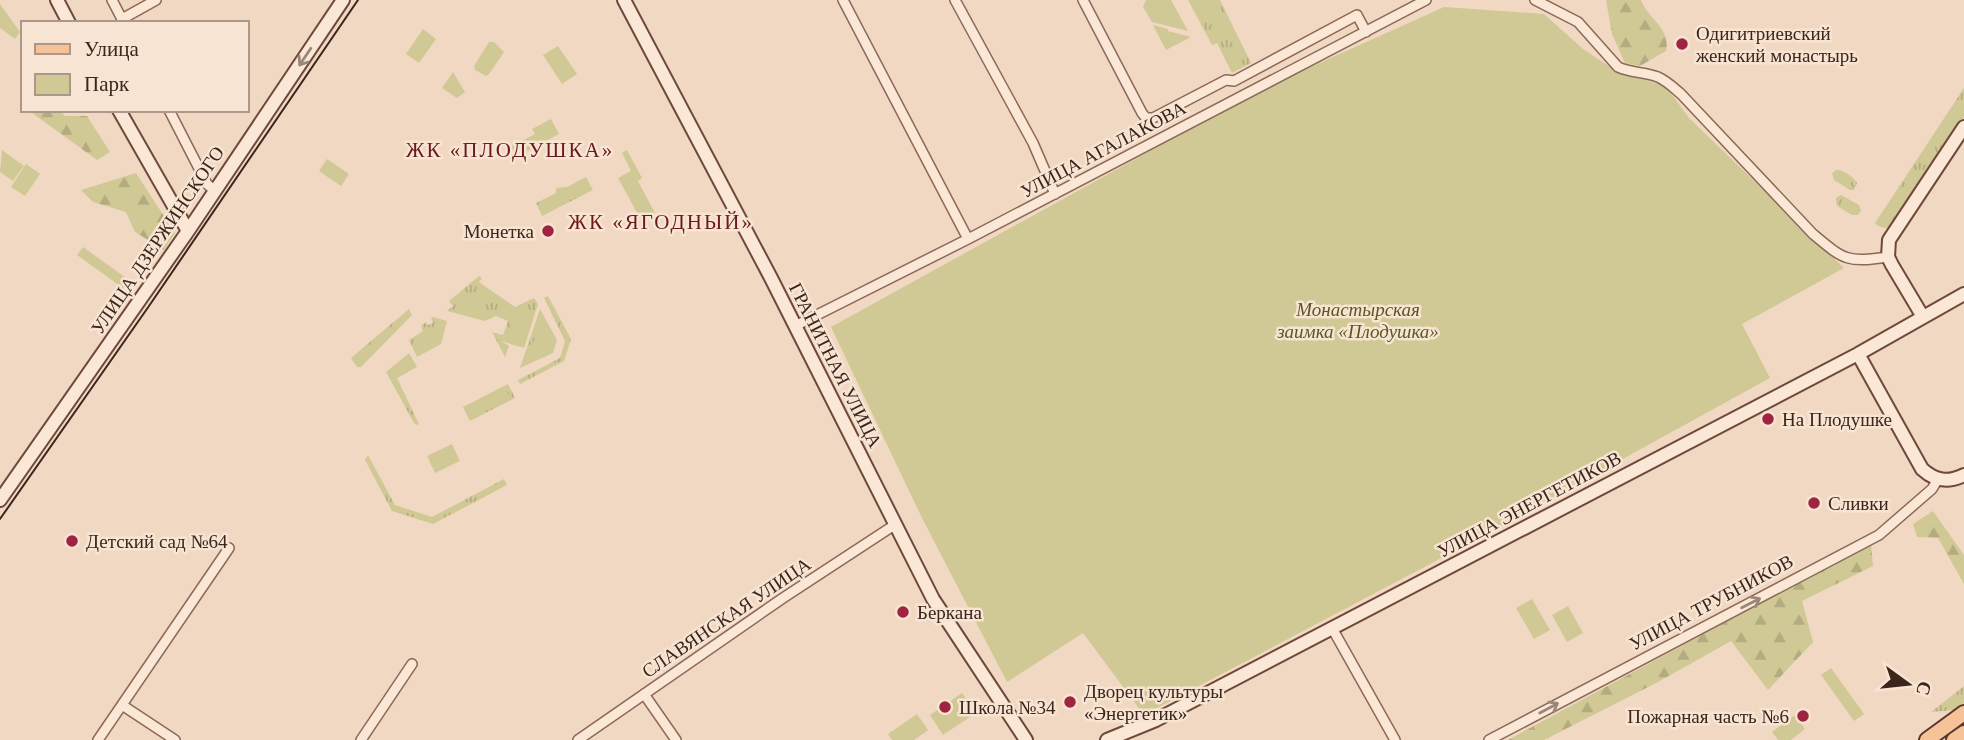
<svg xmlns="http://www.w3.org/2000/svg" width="1964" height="740" font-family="Georgia,serif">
	<defs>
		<pattern id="grass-tufts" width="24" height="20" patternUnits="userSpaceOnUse" patternTransform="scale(1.75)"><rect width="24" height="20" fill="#d0c995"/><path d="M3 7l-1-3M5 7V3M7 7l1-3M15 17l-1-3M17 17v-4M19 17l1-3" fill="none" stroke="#b4ac80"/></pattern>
		<pattern id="forest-firs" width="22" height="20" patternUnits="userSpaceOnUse" patternTransform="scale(1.75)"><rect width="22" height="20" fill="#d0c995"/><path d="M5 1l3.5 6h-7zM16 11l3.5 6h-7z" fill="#b4ac80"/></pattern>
	</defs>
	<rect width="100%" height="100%" fill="#f1d8c2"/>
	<path fill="url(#grass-tufts)" d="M1188,0H1220L1251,63L1232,73L1217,43L1212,45Z
		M1964,88V117L1891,226C1886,230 1879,227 1875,223Z
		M1836,170C1843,169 1854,177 1857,183L1854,190H1850L1834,180L1832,173Z
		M586,177L593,190L542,216L536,203L556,193V188L567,187Z
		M1841,195L1859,205L1861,211L1858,215H1852L1837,206L1836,198Z
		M479,276L482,278L479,282L515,307L534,298L538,304L524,348L501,341L509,346L505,357L492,332L503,335L508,321L496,316L485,321L447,311L453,306L449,301Z
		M548,296L571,339L564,361L520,384L518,380L560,358L565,341L544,298Z
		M409,309L412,315L361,367H357L351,358Z
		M540,309L557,340L553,353L520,368Z
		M433,317L447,321L441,344L417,357L409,340L423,331L421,326L426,322L428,325L433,323L431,318Z
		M409,353L417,367L397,378L419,424L417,425L414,423L386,372Z
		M508,384L515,398L470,421L463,407Z
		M368,455L395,505L432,517L504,479L507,485L433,524L392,511L365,460Z
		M1964,686V703L1955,710L1931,712Z"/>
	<path fill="url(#forest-firs)" d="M1606,0H1641C1648,19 1671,28 1666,51L1640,66L1625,63L1612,34Z
		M28,110H59L65,116H87L110,152L97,160Z
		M136,173L175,233L164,250L135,232L126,212L93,202L81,190Z
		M1933,511L1964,555V584L1938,538L1917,537L1913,524Z
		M1871,543L1873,566L1802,601L1813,642L1768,690L1731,641L1658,682L1544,740H1508Z"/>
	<path fill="#d0c995" d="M1146,0H1171L1188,31L1152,22L1143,7Z
		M0,4L20,32L15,39L0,28Z
		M1444,7L1544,14L1583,49L1621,74L1665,85L1689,118L1844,268L1742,324L1770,378L1468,544L1144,715L1083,633L1007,682L922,518L831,327L1266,87Z
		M1153,25L1168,29V31L1191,37L1166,50Z
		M423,29L436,39L419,63L406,54Z
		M489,42H494L504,52L489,74L486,76L475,70L474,66Z
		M558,46L577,74L562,84L543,55Z
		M453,72L465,92L457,98L442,88Z
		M551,119L559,134L516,157L510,147L535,134L532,129Z
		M2,150L24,166L13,181L0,172Z
		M627,150L642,178L638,181L655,213L641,220L618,178L631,171L622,153Z
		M327,159L349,174L341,186L319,171Z
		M26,164L40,174L25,196L11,187Z
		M580,183L584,192L545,212L540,203Z
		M83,247L129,280L123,288L77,255Z
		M516,309L534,314L524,345L506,339Z
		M537,331L551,335L554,341L551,351L545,354L531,350Z
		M505,388L511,398L487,411L481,401Z
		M452,444L460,461L435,473L427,456Z
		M1532,599L1550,630L1534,639L1516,608Z
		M1568,606L1583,633L1567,642L1552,615Z
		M1831,668L1864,714L1854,721L1821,675Z
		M962,693L976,713L943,735L930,715Z
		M917,714L928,730L914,740H892L888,734Z
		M1795,715L1805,729L1791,740H1778L1772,732Z"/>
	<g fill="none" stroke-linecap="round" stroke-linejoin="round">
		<defs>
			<path id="street" d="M112,0L124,23
				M843,0L968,239
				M955,0L1033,143L1055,194
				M1083,0L1142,113L1146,118H1153L1226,80L1234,81L1357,15L1366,32
				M1535,0L1578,22L1618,67C1631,73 1645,72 1658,77C1667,81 1674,88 1681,94L1813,234C1844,260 1847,263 1888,257
				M122,19L156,0
				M169,110L207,184L215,191
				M795,326L968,239L1426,0
				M1332,628L1395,740
				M644,694L676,740
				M122,705L175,740
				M98,740L229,548
				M361,740L412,664
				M578,740L783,598L896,524
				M1489,740L1879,535L1932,489L1938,479"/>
			<path id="secondary" d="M57,0L69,23
				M624,0L771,278L933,599L1026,740
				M119,110L188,231
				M1923,317L1892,265L1888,257L1889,240L1964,127
				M1858,354L1922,469C1935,481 1948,483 1964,475
				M0,500L188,231L343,0
				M1107,740L1156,720L1858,354L1964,294"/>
			<path id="primary" d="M1927,740L1964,713
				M1954,740L1964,733"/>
		</defs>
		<use href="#street" stroke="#8c6858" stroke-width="12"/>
		<use href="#secondary" stroke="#6e493b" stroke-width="16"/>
		<use href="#primary" stroke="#59372c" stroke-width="18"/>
		<use href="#street" stroke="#fbe7d6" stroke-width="9"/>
		<use href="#secondary" stroke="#fbe7d6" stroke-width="12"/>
		<use href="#primary" stroke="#f6c398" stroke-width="14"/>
		<path stroke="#3b251d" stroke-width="2" d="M0,519L149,306L358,0"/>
	</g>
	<defs><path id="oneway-shaft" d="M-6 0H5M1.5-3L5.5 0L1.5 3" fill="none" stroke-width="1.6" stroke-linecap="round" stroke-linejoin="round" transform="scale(1.75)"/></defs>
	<g stroke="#9b867a">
		<use href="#oneway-shaft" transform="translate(305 57) rotate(124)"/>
		<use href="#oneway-shaft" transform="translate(1751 603) rotate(-27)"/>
		<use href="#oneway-shaft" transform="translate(1549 708) rotate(-28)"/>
	</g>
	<g fill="#9f2441" stroke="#f8e4d2" stroke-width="2.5">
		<circle cx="1682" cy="44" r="7"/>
		<circle cx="548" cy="231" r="7"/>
		<circle cx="1768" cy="419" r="7"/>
		<circle cx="1814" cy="503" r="7"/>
		<circle cx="72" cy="541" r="7"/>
		<circle cx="903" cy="612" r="7"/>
		<circle cx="1070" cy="702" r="7"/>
		<circle cx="945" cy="707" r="7"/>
		<circle cx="1803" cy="716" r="7"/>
	</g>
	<g text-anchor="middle" stroke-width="5" stroke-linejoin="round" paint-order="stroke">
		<g font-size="19" fill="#3b251d" stroke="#f8e4d2" text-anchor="start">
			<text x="1696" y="40">Одигитриевский<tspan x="1696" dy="22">женский монастырь</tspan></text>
			<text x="534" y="238" text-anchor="end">Монетка</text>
			<text x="1782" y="426">На Плодушке</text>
			<text x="1828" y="510">Сливки</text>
			<text x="86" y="548">Детский сад №64</text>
			<text x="917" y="619">Беркана</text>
			<text x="1084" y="698">Дворец культуры<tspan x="1084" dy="22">«Энергетик»</tspan></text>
			<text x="959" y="714">Школа №34</text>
			<text x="1789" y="723" text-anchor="end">Пожарная часть №6</text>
		</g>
		<g font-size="19" fill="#3b251d" stroke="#f8e4d2">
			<text transform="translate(1103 149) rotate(-28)" y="7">УЛИЦА АГАЛАКОВА</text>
			<text transform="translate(157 240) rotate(-56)" y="7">УЛИЦА ДЗЕРЖИНСКОГО</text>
			<text transform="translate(836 365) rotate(63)" y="7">ГРАНИТНАЯ УЛИЦА</text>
			<text transform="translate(1529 504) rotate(-28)" y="7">УЛИЦА ЭНЕРГЕТИКОВ</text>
			<text transform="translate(1711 602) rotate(-28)" y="7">УЛИЦА ТРУБНИКОВ</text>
			<text transform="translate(726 617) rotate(-34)" y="7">СЛАВЯНСКАЯ УЛИЦА</text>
		</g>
		<g font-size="19" font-style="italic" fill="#575922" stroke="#f8e4d2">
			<text x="1358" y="316">Монастырская<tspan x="1358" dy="22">заимка «Плодушка»</tspan></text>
		</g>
		<g font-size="21" letter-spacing="2" fill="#6a1a1b" stroke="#f8e4d2">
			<text x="510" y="157">ЖК «ПЛОДУШКА»</text>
			<text x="661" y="229">ЖК «ЯГОДНЫЙ»</text>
		</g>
	</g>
	<rect x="21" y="21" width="228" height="91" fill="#f8e4d2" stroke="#ac988a" stroke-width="2"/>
	<rect x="35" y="44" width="35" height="10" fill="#f6c398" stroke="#ac988a" stroke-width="2"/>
	<text x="84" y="56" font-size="21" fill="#3b251d">Улица</text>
	<rect x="35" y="74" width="35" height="21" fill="#d0c995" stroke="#ac988a" stroke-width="2"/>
	<text x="84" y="91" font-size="21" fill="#3b251d">Парк</text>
	<g transform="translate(1908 684) rotate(105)" stroke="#f8e4d2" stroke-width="5" paint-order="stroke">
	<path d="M0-5L12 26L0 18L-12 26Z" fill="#3b251d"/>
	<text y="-10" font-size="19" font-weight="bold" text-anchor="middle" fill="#3b251d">С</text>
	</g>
</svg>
